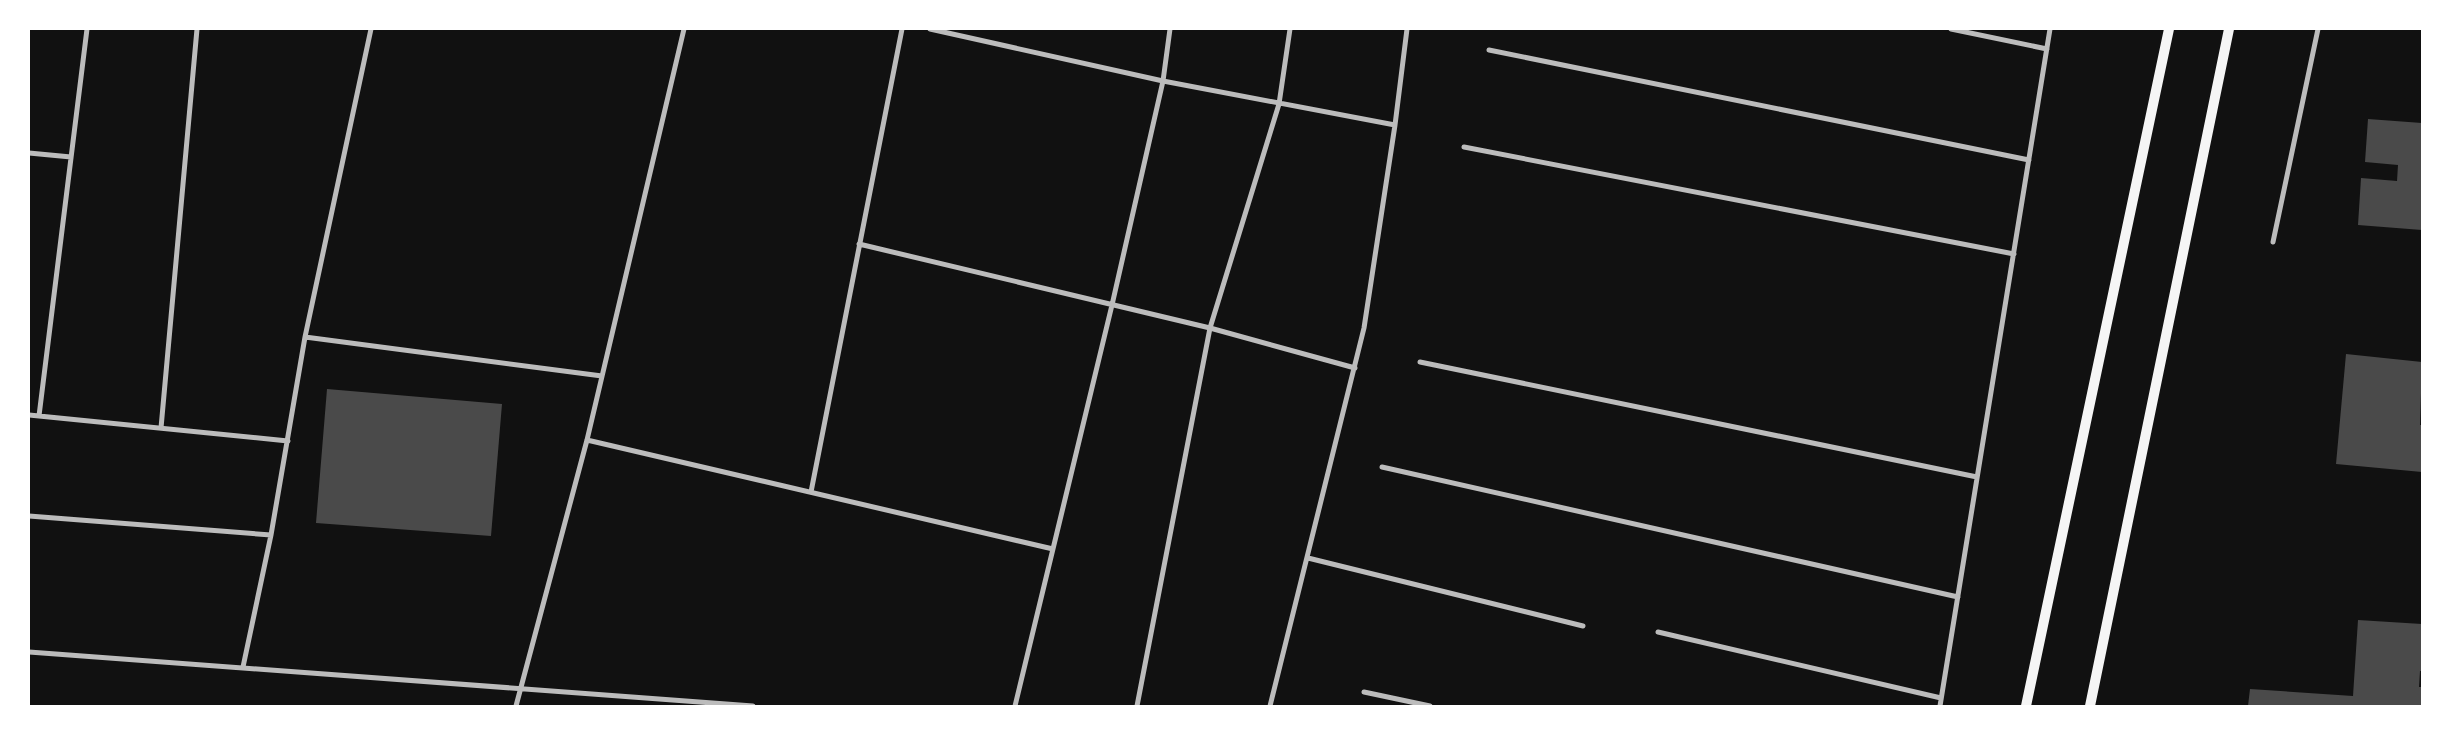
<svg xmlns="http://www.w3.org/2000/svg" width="2451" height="735" font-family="'Archivo Narrow',sans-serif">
	<rect width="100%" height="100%" fill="#111"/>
	<path fill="#4a4a4a" d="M2368,119L2422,123V230L2358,225L2361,178L2397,181L2398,165L2365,162Z
		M2346,354L2422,362L2420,425H2422V472L2336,464Z
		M327,389L502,404L491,536L316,523Z
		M2358,620L2422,624V671H2420L2419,687H2422V706H2248L2250,689L2353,696Z"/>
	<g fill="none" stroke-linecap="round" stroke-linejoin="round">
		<path stroke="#bcbcbc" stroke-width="5" d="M930,29L1163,81L1395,125
			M1951,29L2047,49
			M1489,50L2029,160
			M1464,147L2014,254
			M29,153L71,157
			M2273,242L2318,29
			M859,244L1210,328L1355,368
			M305,337L602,376
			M1420,362L1977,477
			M29,415L288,441
			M39,416L87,29
			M161,428L197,29
			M587,440L1053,549
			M1382,467L1958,597
			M811,492L902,29
			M29,516L271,535
			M1308,558L1583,626
			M1658,632L1941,698
			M29,652L753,706
			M243,667L271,535L305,337L371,29
			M1364,692L1430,706
			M516,706L587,440L684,29
			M1015,706L1112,305L1163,81L1170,29
			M1137,706L1210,328L1279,104L1290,29
			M1270,706L1364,328L1395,125L1407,29
			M1940,706L2050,29"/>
		<path stroke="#f5f5f5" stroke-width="10" d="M2026,706L2169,29
			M2090,706L2229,29"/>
	</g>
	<rect width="2451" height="735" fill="none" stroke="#ffffff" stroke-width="60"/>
</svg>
